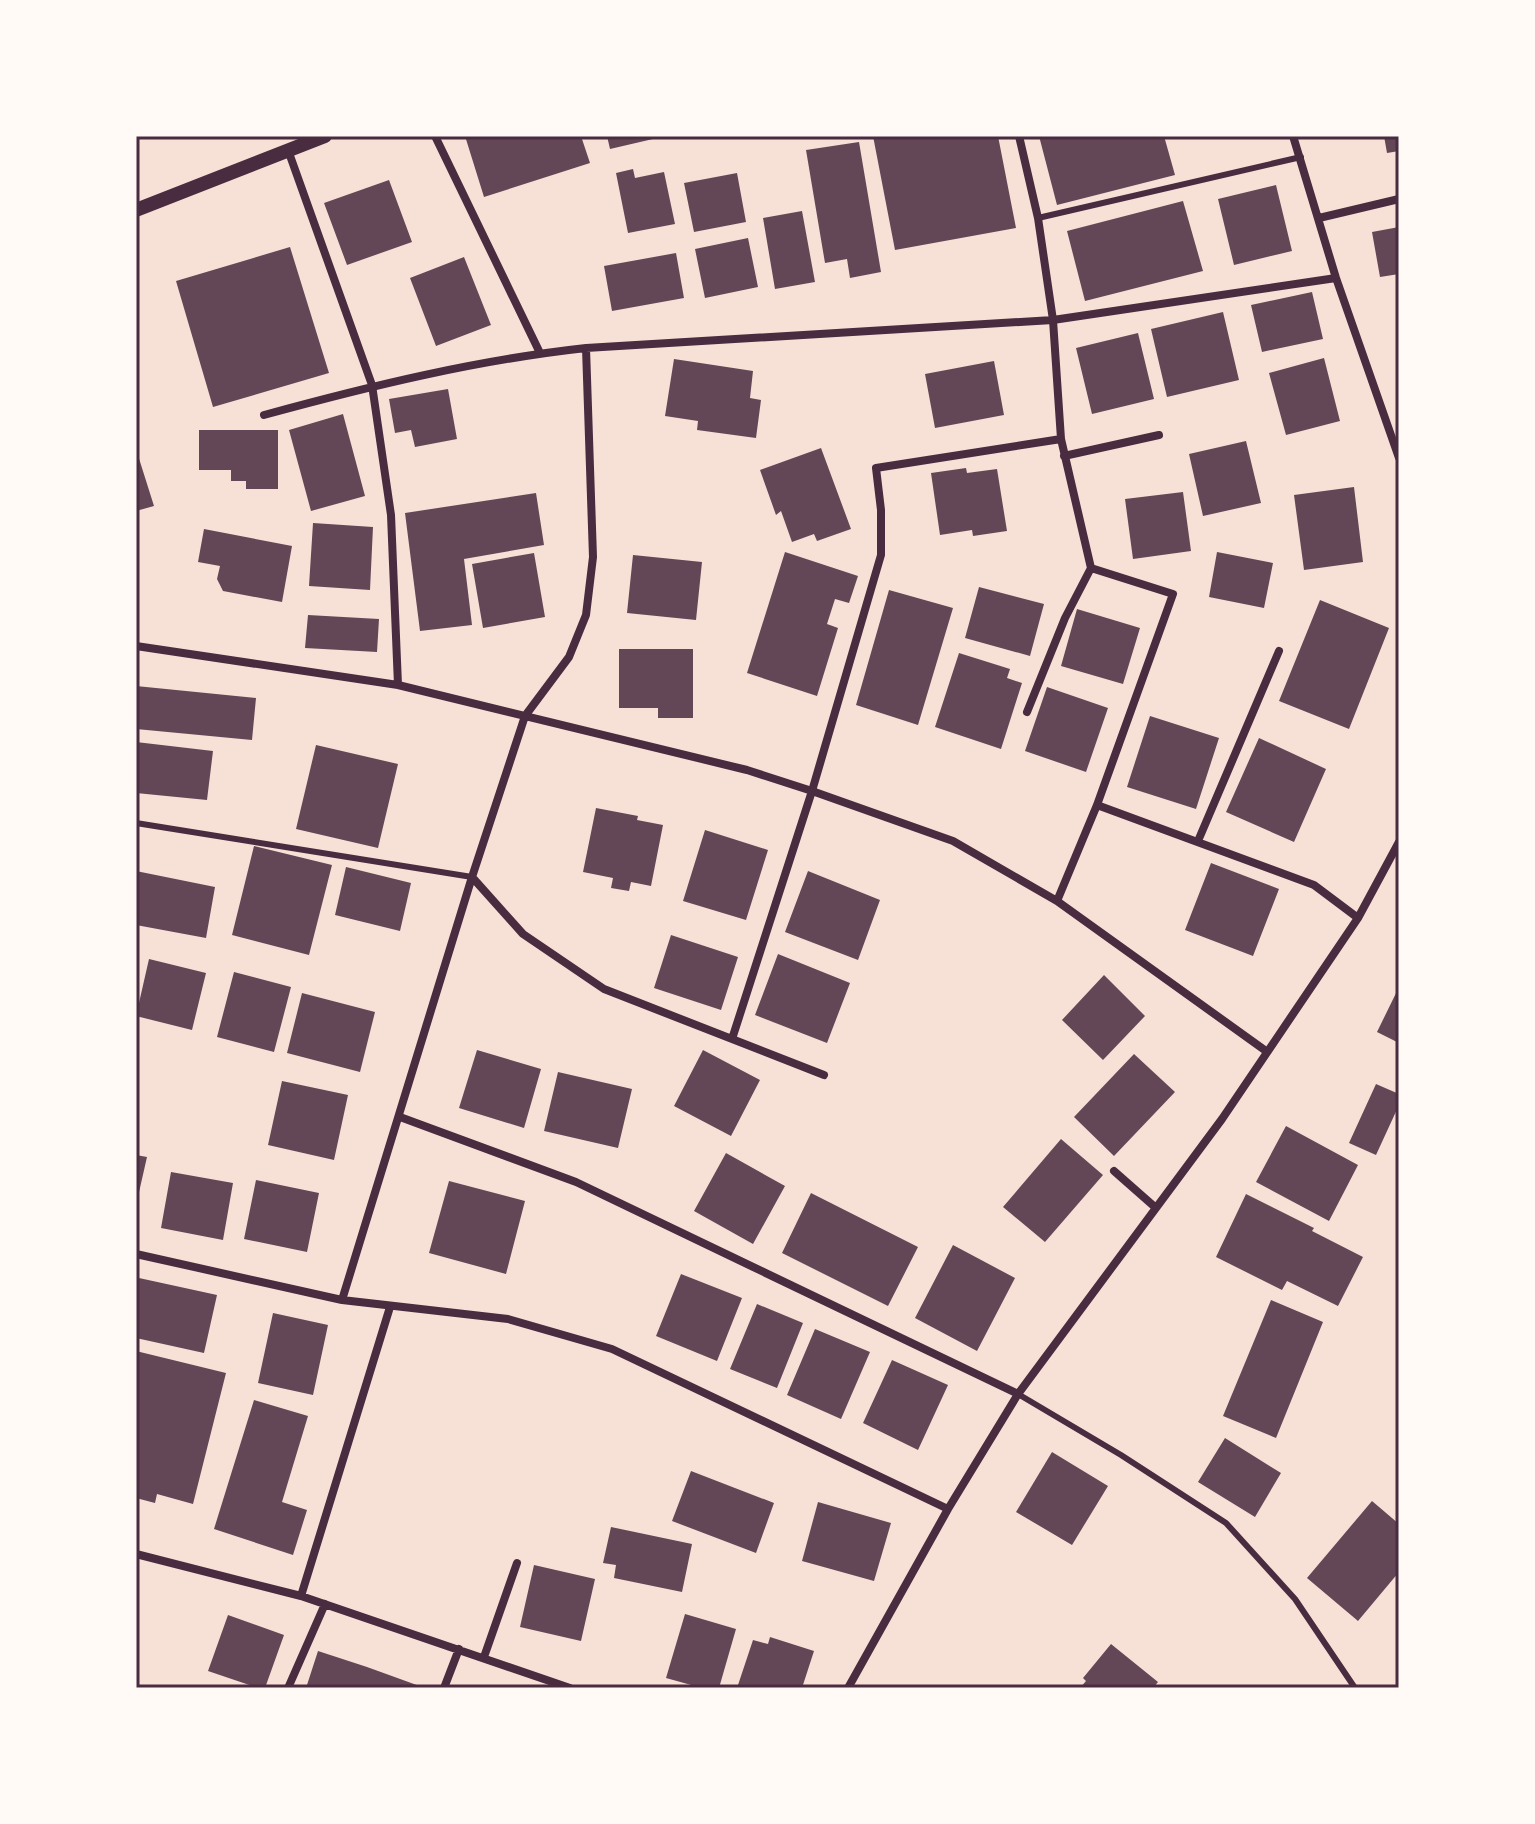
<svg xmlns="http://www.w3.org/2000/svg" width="1535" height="1824" font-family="'Noto Sans',sans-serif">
	<rect width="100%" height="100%" fill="#f7e1d7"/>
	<path fill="#644757" d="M465,136H581L590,163L484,197Z
		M607,136H652L653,139L610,149Z
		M873,136H998L1016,228L895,250Z
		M1039,136H1164L1175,175L1057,205Z
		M1384,136H1399V151L1387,153Z
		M859,142L881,272L850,278L847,259L825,263L806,150Z
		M633,169L635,178L664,172L675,224L628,233L616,173Z
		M737,173L746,222L694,232L684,183Z
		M389,180L412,242L347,265L324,203Z
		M1276,185L1292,251L1234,265L1218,199Z
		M1183,201L1203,271L1085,301L1067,231Z
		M802,211L815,282L775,289L763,218Z
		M1399,227V274L1380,277L1372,232Z
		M748,238L758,287L705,298L695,249Z
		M290,247L329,373L213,407L176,281Z
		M676,253L684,298L612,311L604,266Z
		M464,257L491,325L436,346L410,278Z
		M1312,292L1323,339L1262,352L1251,305Z
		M1223,312L1239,380L1167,397L1151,329Z
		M1138,333L1154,399L1092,414L1076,348Z
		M1324,358L1340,421L1286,435L1269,373Z
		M674,359L753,371L750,398L761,400L756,438L697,430L698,421L665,416Z
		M994,361L1004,415L935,428L925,374Z
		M448,389L457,439L415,447L411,430L395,433L389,399Z
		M343,414L365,496L311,511L289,430Z
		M199,430H278V489H246V481H231V470H199Z
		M1246,441L1261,503L1203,516L1189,454Z
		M821,448L851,529L817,541L814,534L792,542L781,511L776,515L760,470Z
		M136,449L154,506L136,511Z
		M966,468L967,473L997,469L1007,531L973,536L972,530L940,535L931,473Z
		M1354,487L1363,562L1304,570L1294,495Z
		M1183,492L1191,551L1133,559L1125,499Z
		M536,493L544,545L464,559L472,625L420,631L405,513Z
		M313,523L373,527L370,590L309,586Z
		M204,529L292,546L282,602L223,591L217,579L220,566L198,562Z
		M785,552L858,576L849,603L835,599L827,624L838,628L817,696L747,673Z
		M1217,552L1273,563L1264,608L1209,597Z
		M534,553L545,617L483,628L472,564Z
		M633,555L702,562L696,620L627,613Z
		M979,587L1044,604L1030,656L965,638Z
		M889,590L953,608L918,725L856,705Z
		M1320,600L1389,628L1349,729L1279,701Z
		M1077,609L1140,628L1123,684L1061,666Z
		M308,615L379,619L377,652L305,648Z
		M619,649H693V718H658V708H619Z
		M959,653L1010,669L1007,678L1022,683L1001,749L935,727Z
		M136,686L256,698L252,740L136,729Z
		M1047,687L1108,708L1086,772L1025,751Z
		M1150,716L1219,738L1196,809L1127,787Z
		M1259,738L1326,769L1294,842L1226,812Z
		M136,742L213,751L207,800L136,793Z
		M316,745L398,764L378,848L296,829Z
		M596,808L638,816L637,820L663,825L651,886L631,882L629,891L611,888L613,878L583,872Z
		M705,830L768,850L746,920L683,901Z
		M254,846L332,865L309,955L232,935Z
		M1211,863L1279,889L1253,956L1185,930Z
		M346,867L411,883L400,931L335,915Z
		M136,871L215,887L206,938L136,925Z
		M808,871L880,900L858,960L785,932Z
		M671,935L738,957L721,1010L654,988Z
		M778,954L850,983L827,1043L755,1015Z
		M149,959L206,973L192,1030L136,1016Z
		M234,972L291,987L274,1052L217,1037Z
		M1104,975L1145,1016L1103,1060L1062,1020Z
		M1399,987V1043L1377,1032Z
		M302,993L375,1012L360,1072L287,1053Z
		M477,1050L541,1069L524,1128L459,1108Z
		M703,1050L760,1080L731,1136L674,1106Z
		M1134,1054L1175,1092L1114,1156L1074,1117Z
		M558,1072L632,1089L618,1148L544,1131Z
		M282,1081L348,1095L334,1160L268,1145Z
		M1376,1084L1399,1094V1105L1376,1155L1349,1143Z
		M1286,1126L1358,1165L1329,1221L1256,1182Z
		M1061,1139L1103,1175L1045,1242L1003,1207Z
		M726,1153L785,1186L753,1244L694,1211Z
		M136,1155L147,1157L137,1201H136Z
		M171,1172L233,1183L223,1240L161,1228Z
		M256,1180L319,1193L307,1252L244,1239Z
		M449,1181L525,1201L506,1274L429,1253Z
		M811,1193L918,1247L888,1306L782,1253Z
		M1246,1194L1314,1228L1312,1231L1363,1257L1338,1306L1287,1281L1282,1290L1216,1257Z
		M953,1245L1015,1278L977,1351L915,1318Z
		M681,1274L742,1298L717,1361L656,1336Z
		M139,1278L217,1295L204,1353L136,1338V1290Z
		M1271,1300L1323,1322L1276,1438L1223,1416Z
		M757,1304L803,1323L777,1388L730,1369Z
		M273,1313L328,1325L313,1395L258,1383Z
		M815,1329L870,1352L841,1419L787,1395Z
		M136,1351L226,1373L193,1504L157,1494L155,1503L136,1498Z
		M892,1360L948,1385L918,1450L863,1423Z
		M254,1400L308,1416L282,1502L307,1510L293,1555L214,1529Z
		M1225,1438L1281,1473L1255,1517L1198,1482Z
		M1052,1452L1108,1486L1072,1545L1016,1512Z
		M691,1471L774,1503L756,1553L672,1521Z
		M1372,1501L1399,1524V1572L1358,1621L1307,1578Z
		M818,1502L891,1523L874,1581L802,1561Z
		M611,1527L692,1544L682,1592L614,1578L616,1565L603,1563Z
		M534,1565L595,1579L581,1641L520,1627Z
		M685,1614L736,1629L719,1688H702L666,1678Z
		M228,1615L284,1635L265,1688H258L208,1671Z
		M770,1637L814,1651L802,1688H737L753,1640L768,1644Z
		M1111,1644L1158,1682L1153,1688H1080L1086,1681L1083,1678Z
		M318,1651L367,1667L425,1688H306Z"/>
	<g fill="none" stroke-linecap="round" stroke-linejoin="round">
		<path stroke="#4a2c40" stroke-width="6" d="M1038,218L1301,157
			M136,823L472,877
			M1018,1394L1121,1455L1226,1523L1295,1599L1355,1688"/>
		<path stroke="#4a2c40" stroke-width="8" d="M435,136L540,353
			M1019,136L1038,218L1053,320L1061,439L1091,568L1065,618L1027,712
			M1293,136L1336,278L1399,458
			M288,150L372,385L391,515L398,685
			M1319,218L1399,199
			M264,415C370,386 477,360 586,348L1053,320L1336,278
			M1064,456L1159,435
			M136,646L398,685L747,770L812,791L953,841L1057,901L1266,1051
			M1097,805L1314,885L1358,918
			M1198,841L1279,651
			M472,877L523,934L604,989L824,1075
			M1057,901L1097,805L1173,594L1091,568
			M732,1039L812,791L881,555V510L876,468L1061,439
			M400,1117L576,1182L1018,1394
			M1114,1171L1156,1208
			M136,1254L342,1300L508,1319L612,1349L948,1509
			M342,1300L472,877L525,716L569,657L586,615L593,557L586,348
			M136,1554L301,1596L570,1688
			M301,1596L390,1307
			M484,1657L517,1563
			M288,1688L325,1604
			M444,1688L459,1649
			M848,1688L948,1509L1018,1394L1222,1119L1358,918L1399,842"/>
		<path stroke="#4a2c40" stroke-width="14" d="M136,210L325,136"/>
	</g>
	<rect width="1535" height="1824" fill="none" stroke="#fffaf5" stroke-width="276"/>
	<rect x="138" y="138" width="1259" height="1548" fill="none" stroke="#4a2c40" stroke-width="3"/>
</svg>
